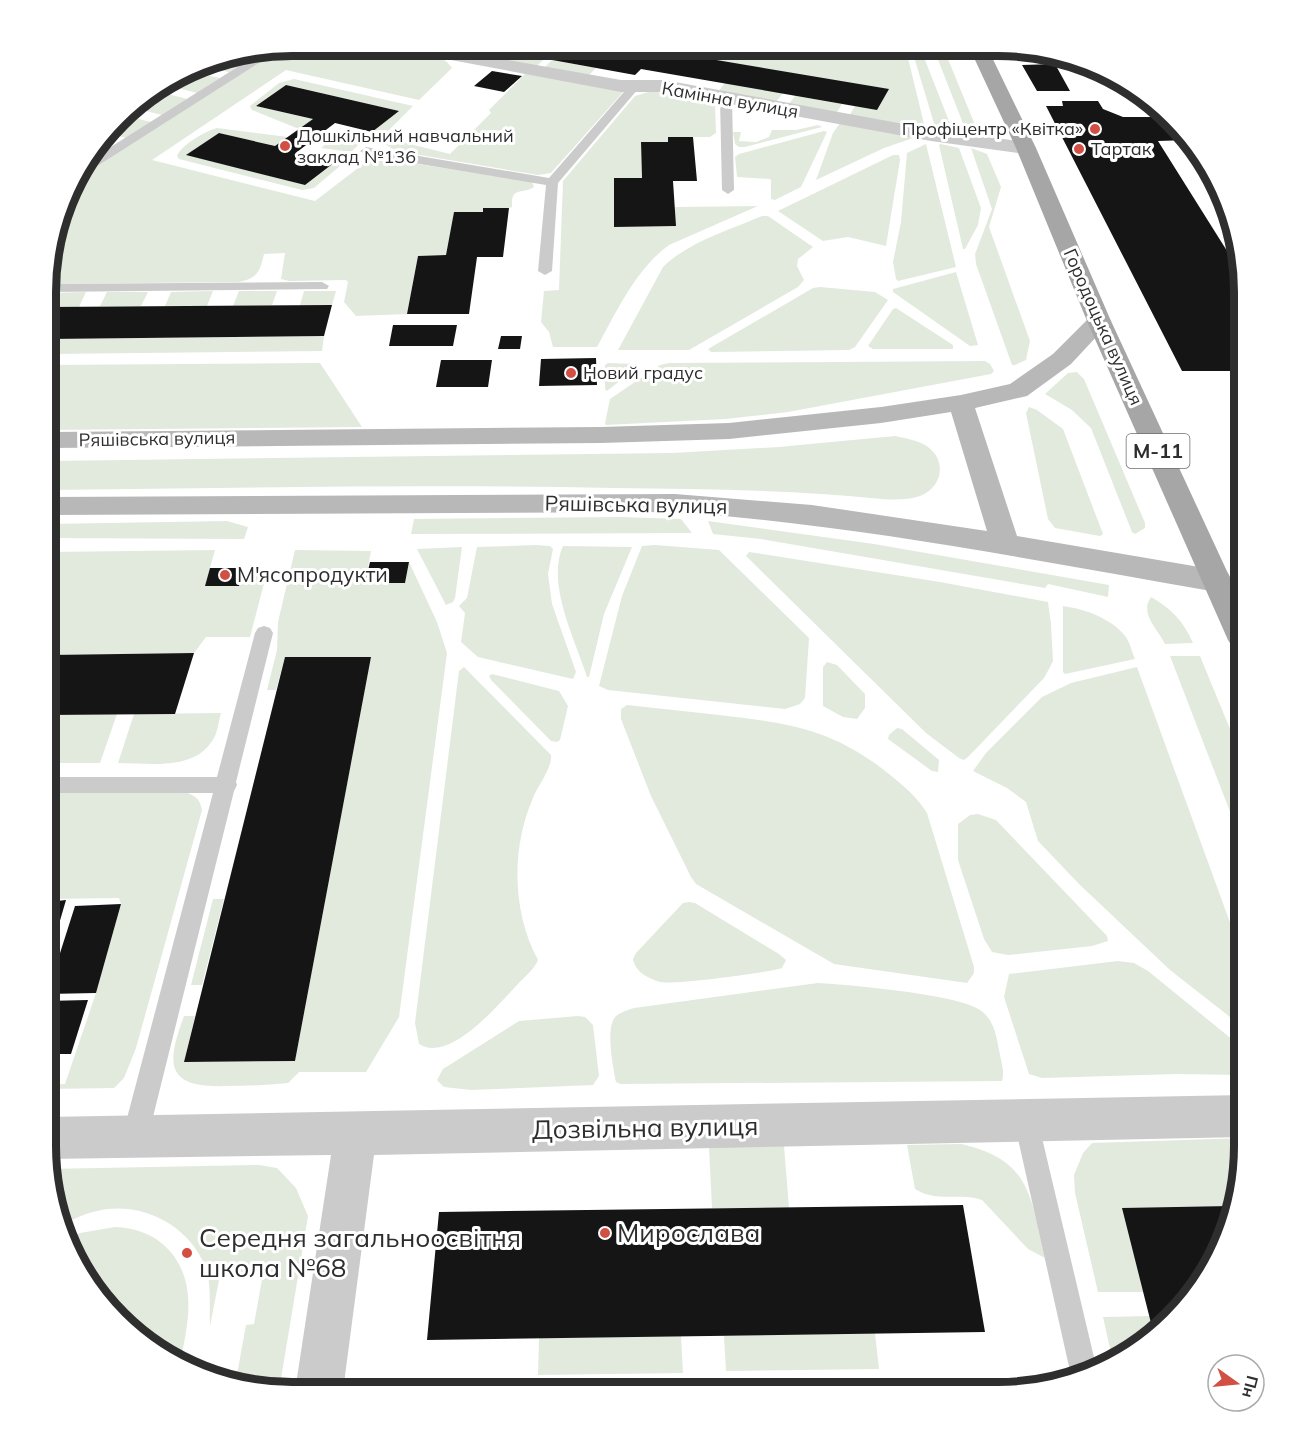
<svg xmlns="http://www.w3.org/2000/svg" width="1290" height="1437" font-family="Mulish,sans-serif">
	<rect width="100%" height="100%" fill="#fff"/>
	<path fill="#e2eadd" d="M291,45H422L447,62L452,68L419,100L286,70L152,160L315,201L362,165L380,158L532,182L534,187C521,195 511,186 512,207L509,208H483V212H454L446,255L418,256L407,314L356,316L344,302L348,282L346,280L289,281L281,279L285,253L264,254C260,271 258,278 239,282L49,284L50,244L74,179L280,47Z
		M584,46H803L819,49L822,46L854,47L902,55L908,58L925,128L918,129L849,116L855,106L651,57Z
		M911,47H920L954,134L936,130Z
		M933,47H943L978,132L969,134L966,131Z
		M497,51L544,59L536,67L488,58Z
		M236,54L252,58L229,72L210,68Z
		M552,60L596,68L588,76L544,68Z
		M526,73L623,92L551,173L538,175L396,151L379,140L372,132L398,111L286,85L256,106L313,119L299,129L252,110L250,106L279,83L294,79L413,106L382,137L450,154L491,113L489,110Z
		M200,74L220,78L197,93L178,88Z
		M725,83L783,93L776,102L718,92Z
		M652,91L715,103L716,133L710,137H668V142H641L642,178L614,179V226H675V207L758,206L669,245C635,270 617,311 597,347H553L549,332L541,322L544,291L559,290L563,181L635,96Z
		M168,94L187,99L162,115L142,110Z
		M795,96L842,104L836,114L788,105Z
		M131,117L151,122L126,138L107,133Z
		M840,123L919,136L884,148L816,180L833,133Z
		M818,125L822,127L745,147H739L735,144L733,132H741L739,141L756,142L769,137L772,130H796Z
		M217,128L288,137L275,146L219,133L187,155L305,185L335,162L340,166L314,188L302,190L179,159L177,156C181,145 206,131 217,128Z
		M824,131L827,132L801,187L775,200L771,199V180L769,179L737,177L735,157L739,154Z
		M338,134L361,142L351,152L321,148Z
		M926,144L956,267L898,281L896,279L893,262L901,222L907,153Z
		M941,144L959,148L981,208L978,225L965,249H963L939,145Z
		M971,148L987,154L1001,187L989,227L1030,341L1026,360L1015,365H1012L976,264L975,254L992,209Z
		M893,155H899L900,160L886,246L848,237L823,241L778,211Z
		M762,216H768L813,247L798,259L797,266L804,280L798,287L689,350H618L663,267C688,242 730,230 762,216Z
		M956,272L978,345L970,346L893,292V289Z
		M820,287L875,292L888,300L855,347L849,350L711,352L708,349L813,288Z
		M213,291L207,306H165L171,292Z
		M239,291H277L272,305L233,306Z
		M304,291H336L332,305H300Z
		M86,292L79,307H49V293Z
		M107,292H148L141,306H100Z
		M896,308L953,345V349H873L868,346L893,309Z
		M324,336L322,351L49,354V339Z
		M985,361L990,364L994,371L991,374L788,412L725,419L606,425L605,423L610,399L660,365L669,363Z
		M320,363L362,427L49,430V365Z
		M608,363L636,364L639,366L607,391L605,389V365Z
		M1077,372L1084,379L1145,523V528L1135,534L1132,532L1091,428L1072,410L1045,394L1068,373Z
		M1029,407L1037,410L1063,429L1103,534L1100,536L1055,528L1048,519L1026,413Z
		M895,436C904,438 915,440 923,444C947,456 945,486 920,496C908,500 895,500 882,499C791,490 705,489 614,488C426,484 237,488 49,490V461L672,453L779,447Z
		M620,517L681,519L692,533L411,534L414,519Z
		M227,521L248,527L244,539L48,538V524Z
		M708,521L874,544L1109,585L1108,597L1048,584L1045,588L761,539L713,534Z
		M536,545L550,546L553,549L548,574L552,604L576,672L573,679L478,657L461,642L465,613L459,606L467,598L477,547Z
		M655,545L719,550L809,638L805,698L800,704L785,709L608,690L599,686L622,596L642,546Z
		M563,546L632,547L604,614L589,677H587C575,639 546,584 563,546Z
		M462,547L455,598L453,602L446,605L417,549Z
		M215,550L205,586H239L243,572H267L250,637H206L194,653L48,655V552Z
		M295,550L371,551L365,583H405L409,562L437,622L447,653L399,1017L366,1072H299L288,1083C267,1085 247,1086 227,1086C167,1088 165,1067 184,1016H195L184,1062L295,1060L371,657H285L276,690H267L277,650L278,622Z
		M749,552L940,582L1048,602L1051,624L1053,661L1050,667L1044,678L968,757L964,760L959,758L926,733L746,556Z
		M1151,597C1171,608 1184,622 1193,643L1165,644C1158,629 1139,614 1151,597Z
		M1063,606C1085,609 1111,618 1126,637C1130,643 1132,652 1135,659L1065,674L1063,672Z
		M1170,656H1200L1244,763V848Z
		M827,662L837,665L865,694V708L857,719L843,717L823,706V667Z
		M464,667L551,755C552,769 538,785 533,798C511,848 512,912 538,960C534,970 524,977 517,985C499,1004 449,1064 419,1044L415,1023L459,671Z
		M1137,667L1244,961V1028L1170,970L1079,884L1038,841L1026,802L1007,788L973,771L986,753L1042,697L1071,683Z
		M492,674L559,691L568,706L560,740L557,742L551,741L492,681L489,676Z
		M627,705C658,708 688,712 719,715C788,723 832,728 889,774C904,786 917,797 927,813L974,967V973L967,983L834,964L696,884L691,877L651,796L621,719V709Z
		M221,713C219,720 218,729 215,736C197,772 151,763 118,763L134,714Z
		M117,714L100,763H47L48,715Z
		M897,728L902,729L939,760L938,772L932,771L888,739L889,735Z
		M47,790L188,793C197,797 200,800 202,810L136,1048L124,1078L114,1088L46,1089V1085L65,1084L96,993L121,904L119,898L47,899Z
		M978,814L996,820L1107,936L1108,941L1092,946L1008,955L992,952L984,939L958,860V824L970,815Z
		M213,899H224L202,985H191Z
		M689,902L695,903L779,954L786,960L782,968C766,973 674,985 660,982C648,978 635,972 633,959L636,953L683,903Z
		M1118,961L1134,963L1148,971L1244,1049V1075L1176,1074L1042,1078L1029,1074L1004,997L1009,974Z
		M818,983C850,985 957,994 980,1010C994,1020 996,1034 999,1050C1001,1061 1005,1071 1002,1081L620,1084L616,1082C613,1068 605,1026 616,1016C621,1012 628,1010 634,1008Z
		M578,1016L585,1017L593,1025L599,1076L593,1085L471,1090L444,1087L437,1080L443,1069L519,1021Z
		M1244,1138V1161L1231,1206L1143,1292H1098L1075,1193L1074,1175L1083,1153L1092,1143Z
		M961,1144C1032,1160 1030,1197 1045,1258L1028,1249L982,1200C959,1192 937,1203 915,1189L907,1145Z
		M784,1146L789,1208H712L709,1147Z
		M259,1165L277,1168L296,1188L308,1216L279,1391L236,1380L246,1325L254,1324L263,1274L220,1275L210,1326C209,1307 212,1283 205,1266C188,1223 137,1199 93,1212C81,1215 70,1221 59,1226L47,1169Z
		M115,1227C136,1228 154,1234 169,1250C198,1283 188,1324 180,1363L168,1359L86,1282L66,1241L80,1233Z
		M1150,1316L1153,1331L1135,1351L1113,1362L1103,1317Z
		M875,1333L879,1369L726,1371L724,1336Z
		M681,1336L683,1373L538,1375L539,1338Z"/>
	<path fill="#151515" d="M475,46H584L651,57L657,50L889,89L877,110L641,69L635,75Z
		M230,55L131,117L109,130L129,106L212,58Z
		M1055,64L1070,91H1037L1022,65Z
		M492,71L522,76L504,92L474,86Z
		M286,85L399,111L372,132L335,123L297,152L335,162L305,185L186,155L219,133L275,146L313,119L256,106Z
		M1062,101H1098L1103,109L1123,117H1166L1189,140L1158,141L1244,278V371H1182L1046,106H1063Z
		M668,137H693L697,181H673L676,226L614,227V178H642L641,142H668Z
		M483,208H509L503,257H477L469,314H407L418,256L446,255L454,212H483Z
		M332,305L324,336L49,339V307Z
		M393,325H457L453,346H389Z
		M501,336H522L520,349H498Z
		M596,358L597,385L539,386L541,359Z
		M441,360H492L488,387H436Z
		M1232,406H1244V428Z
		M370,562H409L405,583H365Z
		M210,568H244L239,586H205Z
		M194,653L175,714L48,715V655Z
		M285,657H371L295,1061L184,1062Z
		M66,900L52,948H46L47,902Z
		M121,904L96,993L47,994L75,906Z
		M88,1000L71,1054H46V1001Z
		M963,1205L985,1332L427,1340L439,1212Z
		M1231,1206L1212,1269L1153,1331L1122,1208Z"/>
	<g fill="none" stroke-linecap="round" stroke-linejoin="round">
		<path fill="#cbcbcb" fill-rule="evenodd" d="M280,47L279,50L80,177H75L79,167L266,49Z
			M1041,51L1053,56L981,58L976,55L981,52Z
			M634,84L638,85V89L558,183L552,271L545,275L538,271L546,185L366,155L360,151L366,147L549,178L630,85Z
			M726,96L732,99L734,190L728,194L722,190L720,99Z
			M322,282L329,286L327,289L49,292V284Z
			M264,626L270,628L273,633L236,782L237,785L234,791L148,1137L144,1146L135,1150L126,1146L122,1137L213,793H47V777H217L255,633L258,628Z
			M1026,1109L1035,1112L1038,1121L1097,1370L1072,1380L1014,1121L1017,1112Z"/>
		<path fill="#cbcbcb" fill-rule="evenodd" d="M429,45H450L457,51L621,80H664L931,129L1026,142L1033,144L1036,148L1033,152L1026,154L931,141L664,92H621L451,60L445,59Z
			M1244,1095V1137L374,1155L343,1391H295L331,1155L46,1159V1117Z"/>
		<path fill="#b8b8b8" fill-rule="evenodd" d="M1099,314L1107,316L1111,321L1071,364L1027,396L975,408L1017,536L1217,570L1228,573L1232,581L1228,589L1217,592C1037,561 858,525 675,512L48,515L49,497L675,494L812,505L987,531L951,412L881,423L729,439L601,443L49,448V432L601,427L729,423L881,407L961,395L1010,384L1053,354L1091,316Z"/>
		<path fill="#a6a6a6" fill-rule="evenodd" d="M969,47H987L1036,148L1111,321L1244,608V651L1233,648L1228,640L1087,321L1016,148Z"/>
	</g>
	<g fill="#d14f43" stroke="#fff" stroke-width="2">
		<circle cx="1095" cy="129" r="6"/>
		<circle cx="285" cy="146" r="6"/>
		<circle cx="1079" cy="149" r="6"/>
		<circle cx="571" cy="373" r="6"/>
		<circle cx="225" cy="575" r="6"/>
		<circle cx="605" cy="1233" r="6"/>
		<circle cx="187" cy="1253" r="6"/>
	</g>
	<g text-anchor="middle" stroke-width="6" stroke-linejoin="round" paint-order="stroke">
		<g font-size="18" fill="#2e2e2e" stroke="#fff">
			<text transform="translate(730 100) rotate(10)" y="6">Камінна вулиця</text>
			<text transform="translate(1103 327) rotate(66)" y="6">Городоцька вулиця</text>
			<text transform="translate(157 439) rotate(-1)" y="6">Ряшівська вулиця</text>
		</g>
		<g font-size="18" fill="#2e2e2e" stroke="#fff" text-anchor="start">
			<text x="1083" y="135" text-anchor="end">Профіцентр «Квітка»</text>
			<text x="297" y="142">Дошкільний навчальний<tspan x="297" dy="21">заклад №136</tspan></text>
			<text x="1091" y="155">Тартак</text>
			<text x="583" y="379">Новий градус</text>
		</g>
		<rect fill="#fff" stroke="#6d6d6d" stroke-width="1.5" x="1126.5" y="434" width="63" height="34" rx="4.5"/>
		<g font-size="20" font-weight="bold" fill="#2e2e2e">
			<text x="1158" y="458">М-11</text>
		</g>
		<g font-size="21" fill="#2e2e2e" stroke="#fff">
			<text transform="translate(636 505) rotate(1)" y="7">Ряшівська вулиця</text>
		</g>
		<g font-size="21" fill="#2e2e2e" stroke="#fff" text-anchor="start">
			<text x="237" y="582">М'ясопродукти</text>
		</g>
		<g font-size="26" fill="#2e2e2e" stroke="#fff">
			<text transform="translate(645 1128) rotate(-1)" y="9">Дозвільна вулиця</text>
		</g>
		<g font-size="26" fill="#2e2e2e" stroke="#fff" text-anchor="start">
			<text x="617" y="1242">Мирослава</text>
			<text x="199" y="1247">Середня загальноосвітня<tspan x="199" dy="30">школа №68</tspan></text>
		</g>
	</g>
	<path d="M0 0H1290V1437H0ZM292 56H998A236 236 0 0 1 1234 292V1146A236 236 0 0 1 998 1382H292A236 236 0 0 1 56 1146V292A236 236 0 0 1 292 56Z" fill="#fff" fill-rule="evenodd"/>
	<path fill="none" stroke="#2e2e2e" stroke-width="8" d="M292 56H998A236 236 0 0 1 1234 292V1146A236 236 0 0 1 998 1382H292A236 236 0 0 1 56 1146V292A236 236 0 0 1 292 56Z"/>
	<g transform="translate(1236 1383) rotate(105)"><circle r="28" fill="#ffffff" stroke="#ababab" stroke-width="1.5"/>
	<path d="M0-4.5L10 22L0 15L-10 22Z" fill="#d14f43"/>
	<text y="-9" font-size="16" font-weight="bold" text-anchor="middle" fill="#2e2e2e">Пн</text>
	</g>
</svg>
